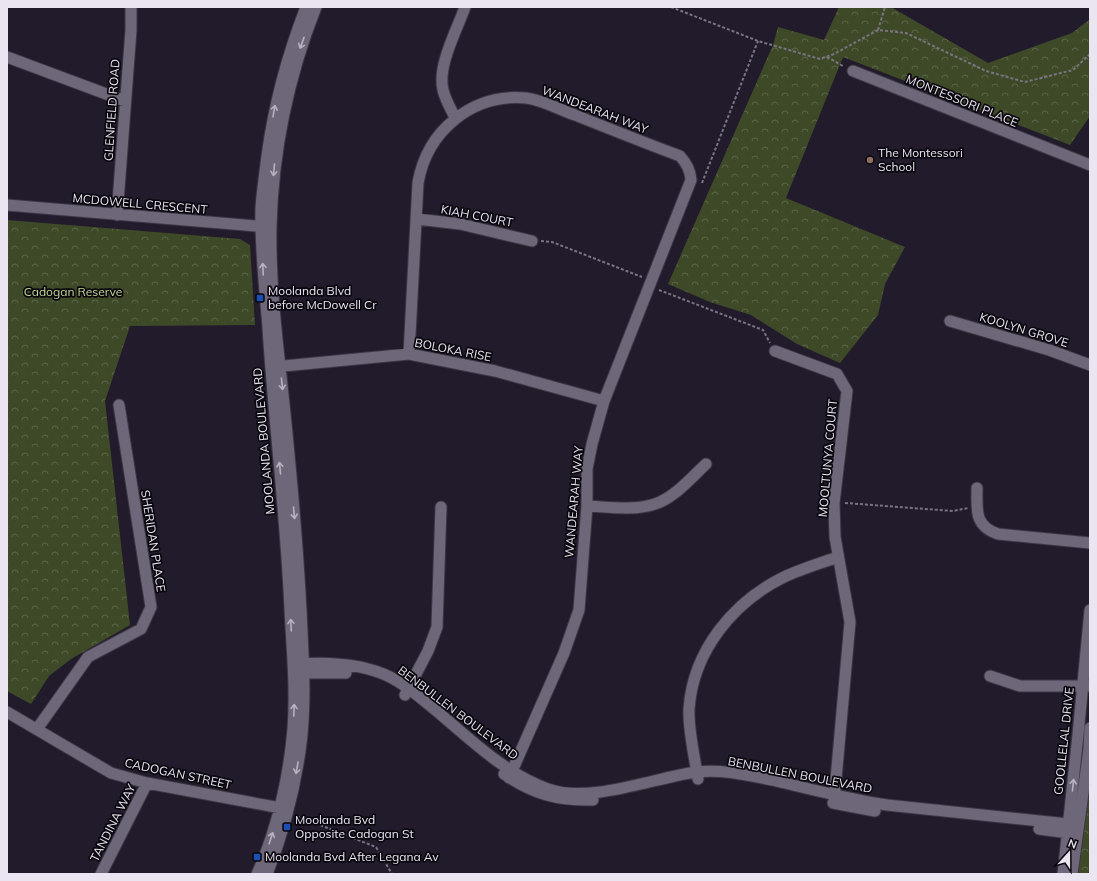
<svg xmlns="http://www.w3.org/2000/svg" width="1097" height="881" font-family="Mulish,sans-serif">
	<defs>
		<pattern id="forest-crowns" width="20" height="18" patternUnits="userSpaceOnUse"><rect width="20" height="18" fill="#3e4a27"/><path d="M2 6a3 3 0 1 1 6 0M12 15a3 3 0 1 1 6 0" fill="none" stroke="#5a6447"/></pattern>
	</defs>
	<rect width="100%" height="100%" fill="#221b2b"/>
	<path fill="url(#forest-crowns)" d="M839,7H891L988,63L1072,33L1090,19V116L1070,145L843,57L786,198L905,247L885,284L878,315L840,363L797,344L751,315L710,302L668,284L773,45L778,27L824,40Z
		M7,220L240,239L250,245L255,325L130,326L105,401L130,625L71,659L49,676L31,704L7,691Z
		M1090,764V874H1076Z"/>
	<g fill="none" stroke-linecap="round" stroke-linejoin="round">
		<defs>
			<path id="minor" d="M7,57L125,101
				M853,71L1090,165
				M455,118C451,109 445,99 443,90C437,66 457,30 465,7
				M7,205L268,227
				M117,215L131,30V7
				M417,219L460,224L532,241
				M950,321L1049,350L1090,365
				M775,351L837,374L847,391L834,503L835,537L850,622L834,802
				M409,354L418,183C427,131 472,93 526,98C543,100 560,110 575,115C610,129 645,143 680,156C687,164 690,170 691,180L604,401L592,444L587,469V506L579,610L564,653L509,778
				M273,367L409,354L495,371L604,401
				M977,488C977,510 974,526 998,534L1090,543
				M587,506C609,507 634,511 655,504C674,498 691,478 706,464
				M296,664C326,662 362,663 390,677C408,686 423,700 439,713C472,741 506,774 548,789C590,804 653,778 696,772C721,769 747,775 772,780C810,789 848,799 887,805L1078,825
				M297,673H346
				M990,676L1020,686H1090
				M405,695L428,651L437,627L441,507
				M7,712L111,773L147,783L286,809
				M37,729L88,657L141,629L151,607L119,405
				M504,774C533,794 558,801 593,800
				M698,779C695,759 688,730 689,709C693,651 733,602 784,577C801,569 821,563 838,557
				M833,803L875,811
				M1039,829L1076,834
				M101,874L147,783
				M257,874C277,830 289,777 293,729C296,689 292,649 290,610C286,515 274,422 268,328C265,288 260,249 261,209C262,191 265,173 267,156C274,104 287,56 306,7
				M267,874C283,834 294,793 300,751C307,704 303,656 301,610C297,535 290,460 282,385C276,332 270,279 271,226C273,150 288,78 316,7
				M1063,874L1078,735L1090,610
				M1072,874L1089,749L1090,728"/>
		</defs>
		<use href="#minor" stroke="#3d3744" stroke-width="13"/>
		<path stroke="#7a7482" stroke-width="2" stroke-dasharray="3 2" stroke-linecap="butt" d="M671,7L758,41L820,59L834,54L878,30L906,33L986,71L1025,82L1073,70L1090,54
			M878,30L885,7
			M827,57L843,66
			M702,183L758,41
			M541,241L552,242L642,277
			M659,290L763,330L770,343
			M845,503L953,511L968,508
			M297,816L376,847L392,874"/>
		<use href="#minor" stroke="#6e6679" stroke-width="11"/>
	</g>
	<defs><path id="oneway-shaft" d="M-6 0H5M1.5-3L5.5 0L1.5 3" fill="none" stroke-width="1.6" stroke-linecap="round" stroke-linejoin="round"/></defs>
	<g stroke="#b8b2c0">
		<use href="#oneway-shaft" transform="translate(302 43) rotate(110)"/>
		<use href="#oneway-shaft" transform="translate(274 111) rotate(-80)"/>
		<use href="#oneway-shaft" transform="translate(274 170) rotate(95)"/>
		<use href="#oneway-shaft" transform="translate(263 269) rotate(-93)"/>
		<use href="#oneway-shaft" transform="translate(282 384) rotate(84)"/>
		<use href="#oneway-shaft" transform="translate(280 468) rotate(-95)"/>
		<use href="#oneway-shaft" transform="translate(294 513) rotate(85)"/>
		<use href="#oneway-shaft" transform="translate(291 625) rotate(-93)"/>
		<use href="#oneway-shaft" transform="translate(294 710) rotate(-88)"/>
		<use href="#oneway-shaft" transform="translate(297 768) rotate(100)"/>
		<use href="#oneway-shaft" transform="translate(1073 785) rotate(-84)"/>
		<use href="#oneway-shaft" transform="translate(271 838) rotate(-72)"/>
	</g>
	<circle fill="#8d6e63" stroke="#0a070e" stroke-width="1.5" cx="870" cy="160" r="4"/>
	<g fill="#1a4fb4" stroke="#0a070e" stroke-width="1.5">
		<rect x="256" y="294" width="8" height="8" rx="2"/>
		<rect x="283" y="823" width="8" height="8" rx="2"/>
		<rect x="253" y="853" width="8" height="8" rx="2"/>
	</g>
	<g text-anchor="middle" stroke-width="3.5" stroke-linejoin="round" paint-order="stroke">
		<g font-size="12" fill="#eae5f0" stroke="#0a070e">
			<text transform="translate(962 101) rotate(22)" y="4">MONTESSORI PLACE</text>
			<text transform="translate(112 110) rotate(-86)" y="4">GLENFIELD ROAD</text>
			<text transform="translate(595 110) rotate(21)" y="4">WANDEARAH WAY</text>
			<text transform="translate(140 204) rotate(5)" y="4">MCDOWELL CRESCENT</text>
			<text transform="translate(477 216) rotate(11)" y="4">KIAH COURT</text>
			<text transform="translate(1024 330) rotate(17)" y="4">KOOLYN GROVE</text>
			<text transform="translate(453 350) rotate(11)" y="4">BOLOKA RISE</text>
			<text transform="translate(264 441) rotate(-95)" y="4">MOOLANDA BOULEVARD</text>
			<text transform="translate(828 458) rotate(-85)" y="4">MOOLTUNYA COURT</text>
			<text transform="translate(574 502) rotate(-85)" y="4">WANDEARAH WAY</text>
			<text transform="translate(153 541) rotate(81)" y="4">SHERIDAN PLACE</text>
			<text transform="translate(458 713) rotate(37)" y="4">BENBULLEN BOULEVARD</text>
			<text transform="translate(1064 741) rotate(-84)" y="4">GOOLLELAL DRIVE</text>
			<text transform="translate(178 774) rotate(12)" y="4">CADOGAN STREET</text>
			<text transform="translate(800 775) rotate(11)" y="4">BENBULLEN BOULEVARD</text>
			<text transform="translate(113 823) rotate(-63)" y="4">TANDINA WAY</text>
		</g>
		<g font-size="12" fill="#eae5f0" stroke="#0a070e" text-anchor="start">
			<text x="878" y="157">The Montessori<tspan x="878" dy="14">School</tspan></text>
			<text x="268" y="295">Moolanda Blvd<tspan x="268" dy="14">before McDowell Cr</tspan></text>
			<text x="295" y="824">Moolanda Bvd<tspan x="295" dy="14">Opposite Cadogan St</tspan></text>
			<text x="265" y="861">Moolanda Bvd After Legana Av</text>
		</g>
		<g font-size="12" fill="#c2d996" stroke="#0a070e">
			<text x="73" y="296">Cadogan Reserve</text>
		</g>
	</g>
	<rect width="1097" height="881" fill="none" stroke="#eae5f0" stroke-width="16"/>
	<g transform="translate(1069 853) rotate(21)" stroke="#0a070e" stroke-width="3" paint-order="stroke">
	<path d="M0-3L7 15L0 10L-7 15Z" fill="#eae5f0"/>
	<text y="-6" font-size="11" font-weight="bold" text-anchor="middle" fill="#eae5f0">N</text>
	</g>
</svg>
